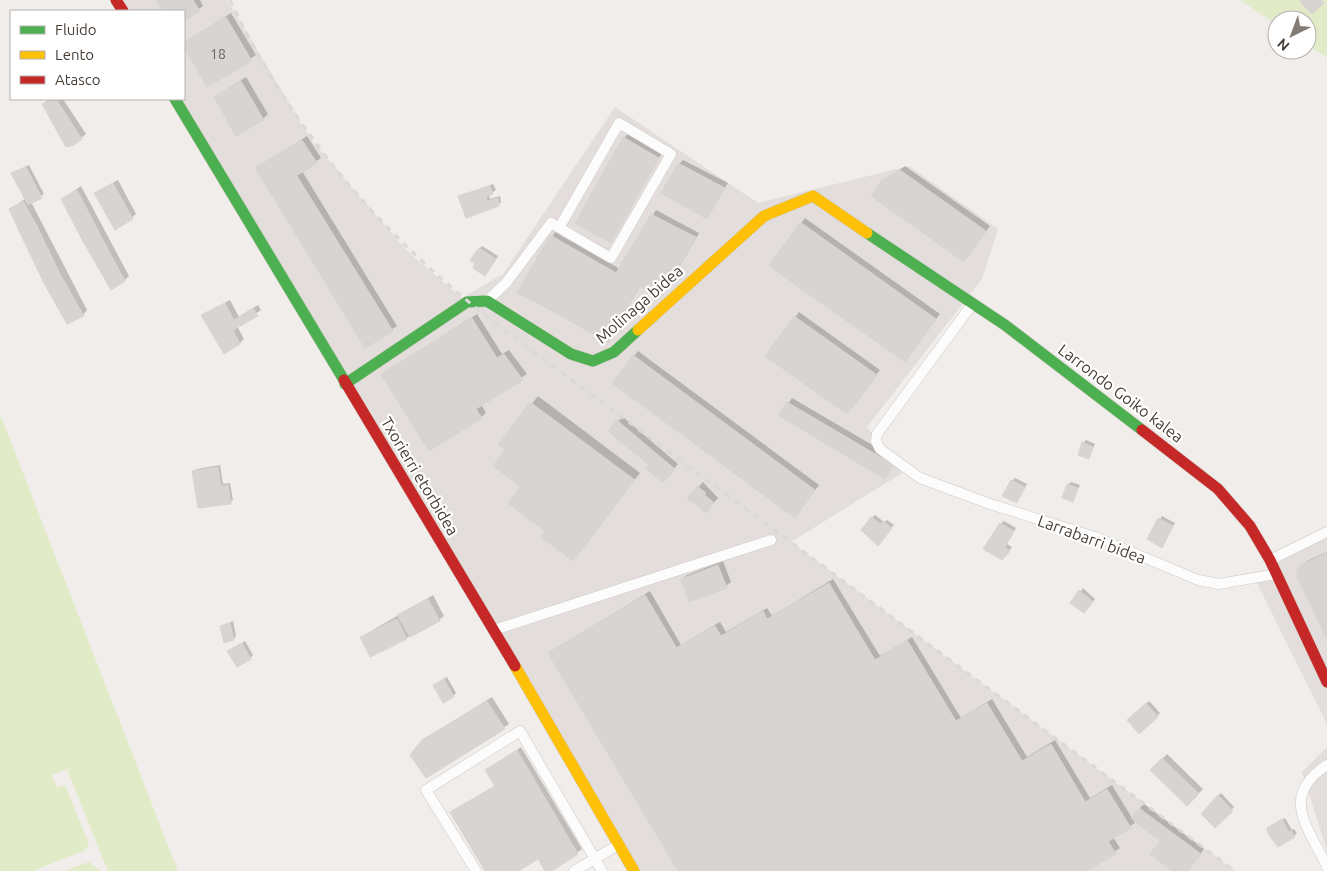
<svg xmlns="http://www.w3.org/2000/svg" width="1327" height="871" font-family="Ubuntu,sans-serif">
	<rect width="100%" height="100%" fill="#f0edea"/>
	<path fill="#e3dedb" d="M124,0H227L312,141L407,251L462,298L503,274L615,107L758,203L909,166L998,229L982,279L867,427L902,473L791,542L1235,871H640L181,99H184V11H130Z
		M1327,530V724L1255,579Z
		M1327,747V851L1302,772Z"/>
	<path fill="#e2ebc8" d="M1240,0H1327V58L1307,44V20H1277V25Z
		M0,414L178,871H108L67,769L52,775L57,788L65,785L89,844L84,851L33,871H0Z
		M89,862L101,871H64Z"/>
	<path fill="#0003" d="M158,0H200L203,6L184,19V11H164Z
		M231,13L256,55L208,86L184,43Z
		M246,77L268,114L263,119L215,97Z
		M49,99H63L86,134L81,138L43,104Z
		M628,134L662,153L611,242L624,138Z
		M307,136L321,158L302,171L397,326L366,346L257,169Z
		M683,160L728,183L706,217L679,164Z
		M29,165L44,194L31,202L87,310L83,315L10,210L26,198L12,173Z
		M905,166L990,226L964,261L882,182Z
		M118,180L136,214L123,225L116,228L95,193Z
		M493,184L496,190L489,195L490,199L500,196L501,202L498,205L460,196Z
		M81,186L129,276L125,280L62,199Z
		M656,210L699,233L665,292L660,297L640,286L608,341L519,292L555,232L620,269Z
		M805,218L940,314L905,361L770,265Z
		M482,246L498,256L488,272L479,249Z
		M230,300L239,317L258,305L261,310L237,326L244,339L240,343L202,315Z
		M799,312L880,370L852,408L767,356Z
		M477,314L502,354L509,350L527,374L481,404L486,413L481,417L383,374Z
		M638,351L819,485L799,512L634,356Z
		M538,396L640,473L573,560L547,531L509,503L522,487L507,449L500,444Z
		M792,398L898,460L884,477L780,415Z
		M623,417L678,464L668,477L650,465L618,421Z
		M1086,440L1095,444L1089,457L1083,443Z
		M220,465L223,484L230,483L233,500L230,502L194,471L197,469Z
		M1015,478L1027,484L1017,502L1012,481Z
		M703,482L718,498L710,507L689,497Z
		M1071,482L1080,485L1072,501L1068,485Z
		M875,515L884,522L887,520L894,525L880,541L872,518Z
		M1162,516L1175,523L1162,546L1149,539Z
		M1004,521L1016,528L1007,544L1012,547L1005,556L1001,524Z
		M1327,552V637L1302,566L1307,561Z
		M723,561L731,582L726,586L682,579L687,575Z
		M833,579L880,656L912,637L961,718L992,699L1027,757L1055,740L1090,798L1112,785L1135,823L1113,837L1120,848L1085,871H679L549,653L650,591L681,645L720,622L726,632L767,608L772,616Z
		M1083,588L1095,599L1087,609L1072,603Z
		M433,595L444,616L439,620L406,638L361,637Z
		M233,621L236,636L234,639L221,626Z
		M245,641L253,655L250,658L232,649Z
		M447,677L456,693L453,696L434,685Z
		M492,697L509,724L426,777L429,736Z
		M1149,701L1160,713L1140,732L1129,720Z
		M521,747L582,849L550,871H546L538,858L516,871H486L452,813L496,785L487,770Z
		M1167,754L1203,789L1187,805L1152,770Z
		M1221,793L1234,807L1215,826L1207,807Z
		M1144,804L1204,849L1188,871H1174L1162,840L1140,808Z
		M1285,818L1292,830L1294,829L1297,833L1294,836L1269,828Z"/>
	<path fill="#d8d4d1" stroke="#d9d4cf" d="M156,0H170L160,6Z
		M170,0H193L200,11L184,21V11H163L160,6Z
		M1321,0L1324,3L1312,14L1299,1Z
		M226,17L252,61L207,87L184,47V42Z
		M241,81L264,120L236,136L214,97Z
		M56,99L82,139L74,145L66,147L42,104Z
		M623,137L659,158L611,243L575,223Z
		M302,140L317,163L270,192L255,168Z
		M678,163L725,188L707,219L661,193Z
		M26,167L42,198L28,205L11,173Z
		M900,170L986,231L964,262L871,196L881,181Z
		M297,176L393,331L365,348L270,192Z
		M113,183L133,219L115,230L94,193Z
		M490,186L493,194L486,197L487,201L498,198L499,206L466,218L458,196Z
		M77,190L101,236L84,243L61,199Z
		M23,201L37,226L21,235L9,209Z
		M651,214L674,226L639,286L616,273Z
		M800,222L936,319L905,362L769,266Z
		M37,226L60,274L44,283L21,235Z
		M674,226L696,237L661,298L639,286Z
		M550,235L571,247L542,305L517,293Z
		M101,236L125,281L111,290L84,243Z
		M571,247L639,286L608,343L542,305Z
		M479,248L496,259L485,276L473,268L475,264L470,260Z
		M60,274L84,316L67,324L44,283Z
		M225,303L234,320L253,308L258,316L233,330L240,344L224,354L201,315Z
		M794,316L877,375L847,414L765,356Z
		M472,318L497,358L504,354L523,380L476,409L482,418L429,451L381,374Z
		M633,355L815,490L795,518L612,383Z
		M530,402L635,480L589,540L493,466L505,450L498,444Z
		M787,402L894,465L885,479L778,415Z
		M617,420L658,455L649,465L608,431Z
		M1082,442L1093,447L1089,459L1078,455Z
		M658,455L675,469L663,483L646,468Z
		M218,467L221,486L228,485L231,504L198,508L192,471Z
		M1011,480L1025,487L1017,503L1002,496Z
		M1067,484L1078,488L1073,502L1062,498Z
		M697,486L706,493L696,505L687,498Z
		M520,487L589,540L573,561L541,537L545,531L508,503Z
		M704,494L714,503L706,513L696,505Z
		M871,517L881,524L883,521L892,528L878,546L861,530Z
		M1158,518L1173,526L1162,548L1147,539Z
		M1000,523L1014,531L1005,547L1010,551L1002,560L983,549Z
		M1327,553V639L1297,577V571L1301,565Z
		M718,565L727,588L689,602L681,579Z
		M829,583L875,660L907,640L956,721L987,703L1022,761L1051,744L1116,854L1087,871H809L676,648L715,626L721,636L763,611L767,619Z
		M1079,590L1093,602L1084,613L1070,603Z
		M645,595L738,751L641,809L548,653Z
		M428,599L440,621L410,637L397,615Z
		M397,619L407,639L370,657L360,637Z
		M230,623L234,640L224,643L220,626Z
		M242,643L251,659L237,667L227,651Z
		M444,679L454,697L443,703L433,685Z
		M487,701L505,729L426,778L410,755L422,740Z
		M1146,703L1158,717L1139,734L1127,720Z
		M517,750L578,854L552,871H545L538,859L519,871H485L450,812L495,786L485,770Z
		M738,751L809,871H678L641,809Z
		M1162,758L1199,794L1187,806L1150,770Z
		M1107,789L1131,828L1109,841L1085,802Z
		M1218,795L1233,811L1215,828L1201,814Z
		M1139,808L1201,854L1188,871H1172L1150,854L1160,841L1131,818Z
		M1282,819L1289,832L1291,831L1295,837L1278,847L1269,835L1267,828Z"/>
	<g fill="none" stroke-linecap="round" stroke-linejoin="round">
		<defs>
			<path id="street" d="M487,301L506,283L551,223L611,258L671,154L619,123L559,228
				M973,303L877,434L876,441L880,449L920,478L990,504L1098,538L1198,580L1219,584L1276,574
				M1270,560L1327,532
				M494,630L771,540
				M1327,765C1279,797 1308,826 1327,867
				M476,871L426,790L520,731L602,871
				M574,871L618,845"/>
			<path id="fast" d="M175,99L344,380
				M867,233L1005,325L1142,430
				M345,384L467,302L487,301L571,354L593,361L614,352L638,330"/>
			<path id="slow" d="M638,330L764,216L813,196L867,233
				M515,666L634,871"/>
			<path id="jam" d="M116,0L123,11
				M344,380L515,666
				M1142,430L1218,489L1250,526L1270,560L1327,682"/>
		</defs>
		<use href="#street" stroke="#cdc9c5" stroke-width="11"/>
		<use href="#fast" stroke="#d1cac2" stroke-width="12"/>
		<use href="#slow" stroke="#d1cac2" stroke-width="12"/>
		<use href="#jam" stroke="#d1cac2" stroke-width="12"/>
		<use href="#street" stroke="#fdfcfc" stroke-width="10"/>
		<use href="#fast" stroke="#4caf50" stroke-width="11"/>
		<use href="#slow" stroke="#ffc107" stroke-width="11"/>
		<use href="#jam" stroke="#c62828" stroke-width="11"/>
		<path stroke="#d9d9d8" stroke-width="3" stroke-dasharray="6 6" stroke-linecap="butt" d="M230,0C298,142 390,245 515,338L1235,871"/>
	</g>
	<g text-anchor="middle" stroke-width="4.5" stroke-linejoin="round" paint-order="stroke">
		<g font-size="14" fill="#6c645e">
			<text x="218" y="59">18</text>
		</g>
		<g font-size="16" fill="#463d35" stroke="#fff">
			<text transform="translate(639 304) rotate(-41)" y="6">Molinaga bidea</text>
			<text transform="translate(1121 393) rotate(37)" y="6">Larrondo Goiko kalea</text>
			<text transform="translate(420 476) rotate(59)" y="6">Txorierri etorbidea</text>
			<text transform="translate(1092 539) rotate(20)" y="6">Larrabarri bidea</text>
		</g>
	</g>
	<rect x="10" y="10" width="175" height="90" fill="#ffffff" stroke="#b5b1ae"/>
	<rect x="20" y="26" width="25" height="8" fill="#4caf50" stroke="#b5b1ae"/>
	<text x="55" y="35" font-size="15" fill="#463d35">Fluido</text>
	<rect x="20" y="51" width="25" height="8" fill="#ffc107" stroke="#b5b1ae"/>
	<text x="55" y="60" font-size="15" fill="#463d35">Lento</text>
	<rect x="20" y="76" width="25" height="8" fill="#c62828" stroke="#b5b1ae"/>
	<text x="55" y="85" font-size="15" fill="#463d35">Atasco</text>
	<g transform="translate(1292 35) rotate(222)"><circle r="24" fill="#ffffff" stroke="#b5b1ae"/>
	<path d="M0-4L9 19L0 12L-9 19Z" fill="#827b74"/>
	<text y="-8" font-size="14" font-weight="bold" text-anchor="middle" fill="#463d35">N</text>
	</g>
</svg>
